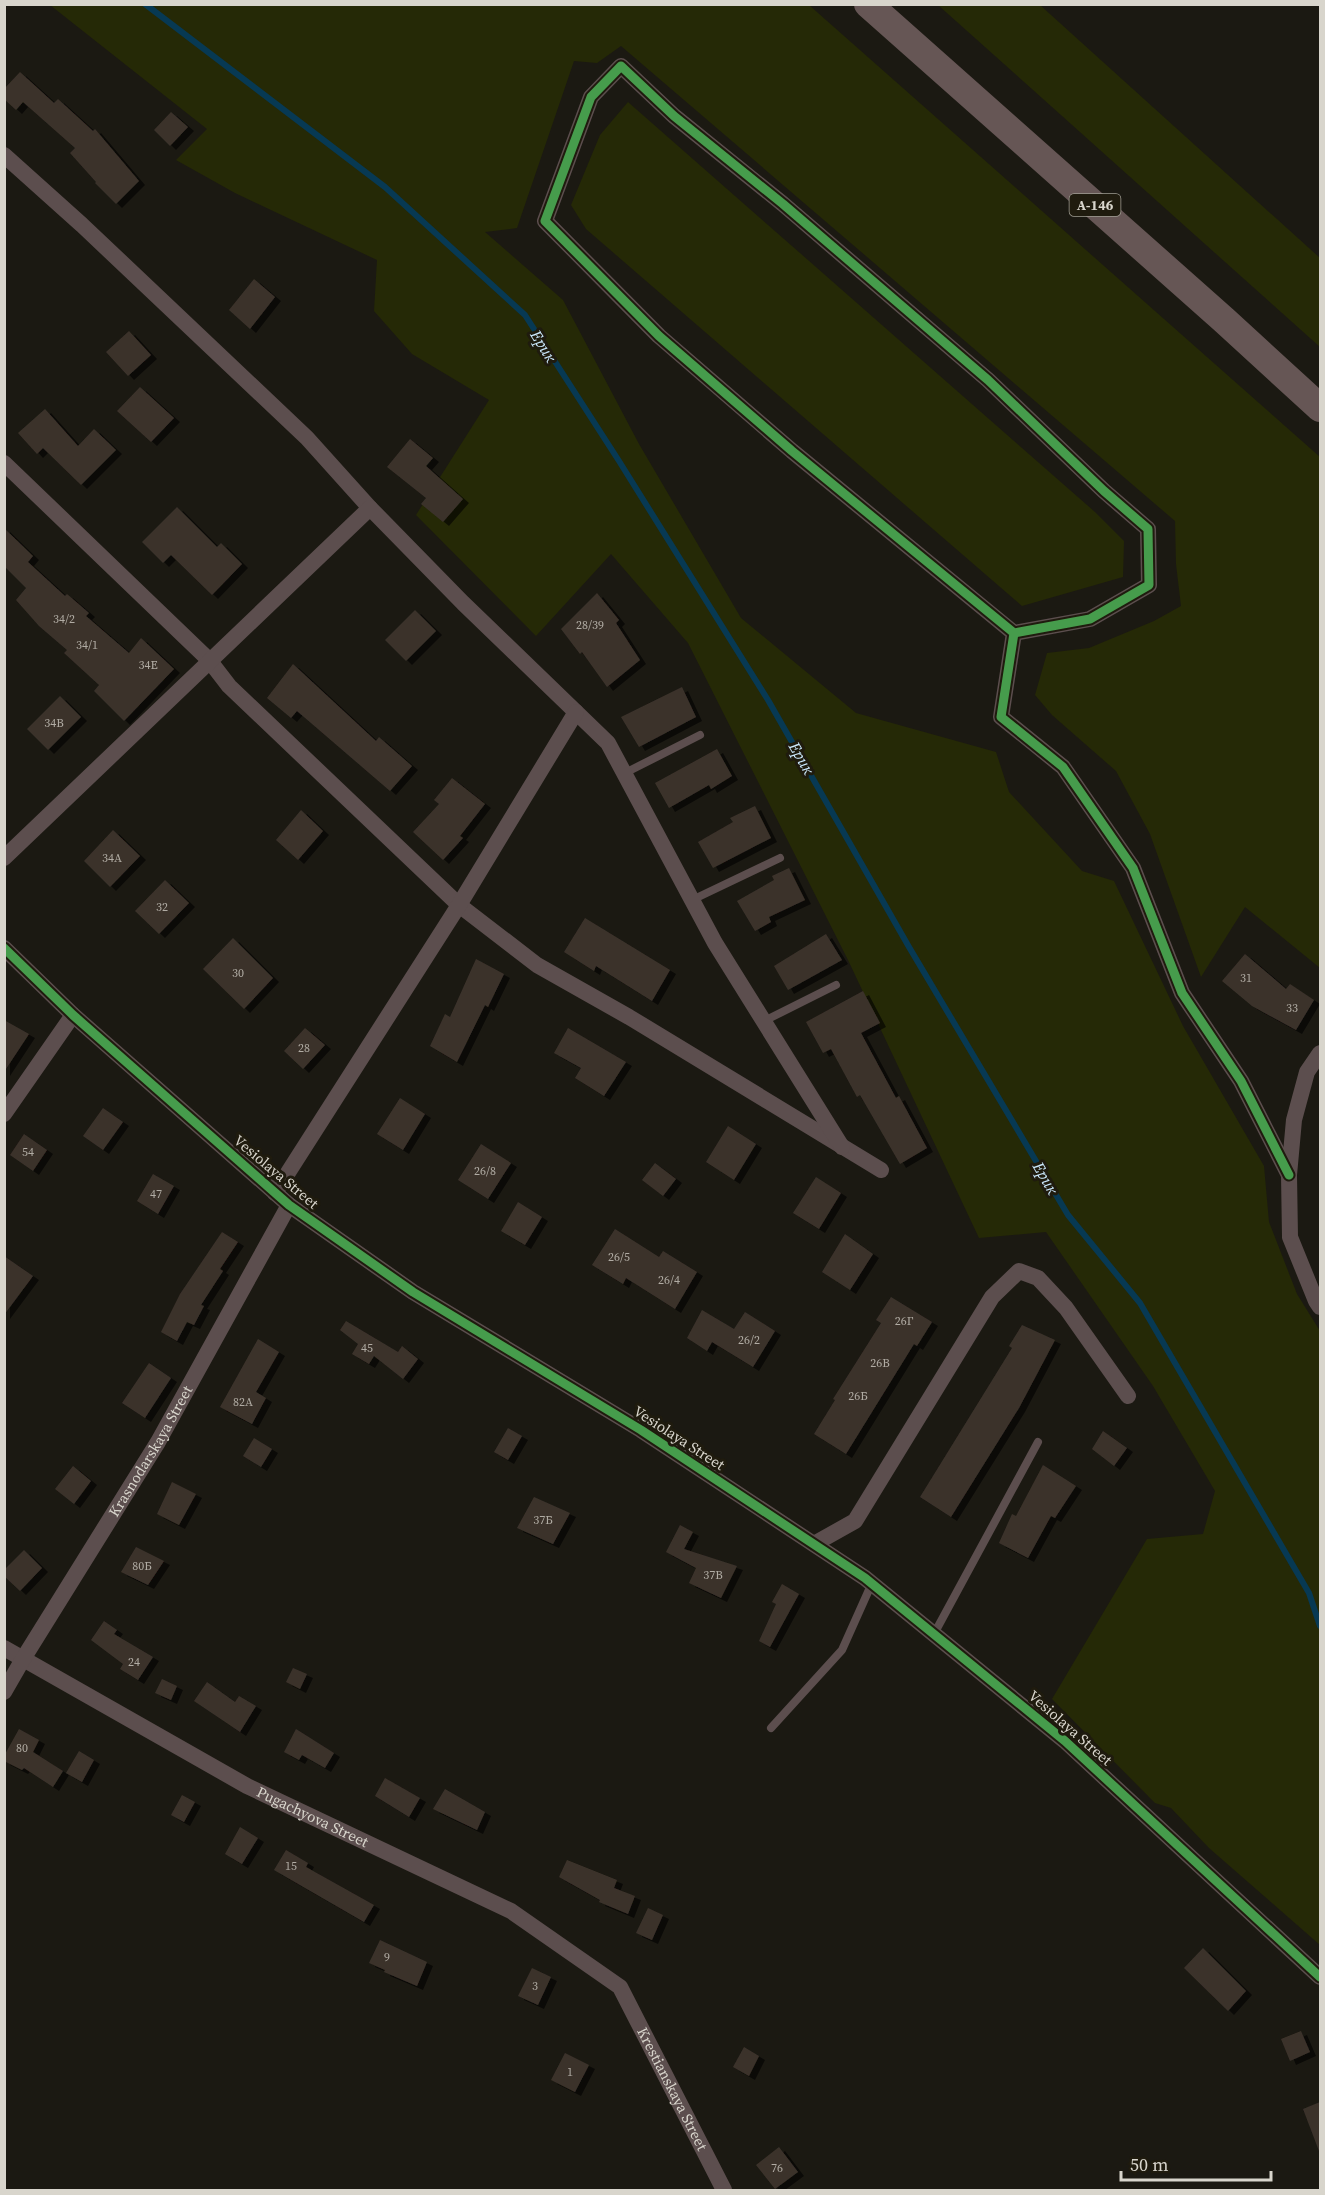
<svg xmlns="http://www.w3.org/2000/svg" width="1325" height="2195" font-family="'Source Serif 4',serif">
	<defs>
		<filter id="shadow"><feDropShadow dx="6" dy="4" stdDeviation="0" flood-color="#0009"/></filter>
	</defs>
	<rect width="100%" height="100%" fill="#1b1912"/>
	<path fill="#252906" d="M50,5H809L1320,457V968L1245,907L1201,977L1150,834L1116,771L1052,715L1035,695L1047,653L1089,648L1154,621L1181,606L1176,564L1175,521L621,46L597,63L574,61L517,228L485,232L563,300L639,444L741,618L856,713L996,752L1009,792L1082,871L1114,881L1183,1026L1264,1166L1269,1222L1297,1294L1320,1331V1945L1209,1848L1171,1808L1155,1803L1052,1699L1147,1539L1203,1534L1215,1491L1153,1386L1046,1232L979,1238L848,960L688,643L611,554L536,636L416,515L489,400L412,354L374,311L377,260L235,193L176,160L207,129Z
		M938,5H1040L1320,258V347Z
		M628,102L1095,512L1124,541L1123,577L1022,606L586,229L571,205L600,135Z"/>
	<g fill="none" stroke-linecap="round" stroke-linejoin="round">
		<path stroke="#073953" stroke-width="6" d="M145,4L385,187L525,315L619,461L768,700L909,947L1068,1215L1140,1303L1309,1593L1320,1626"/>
	</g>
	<path fill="#3b322b" filter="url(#shadow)" d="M20,72L54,103L58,99L93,131L95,129L139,181L116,204L95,183L96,182L70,153L75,148L23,102L16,110L4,99V89Z
		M171,112L188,127L170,146L154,130Z
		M254,279L275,297L250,329L229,310Z
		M129,331L151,355L128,376L106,352Z
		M140,387L174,418L151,442L117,411Z
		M45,409L78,446L94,429L116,450L81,485L43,448L37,454L18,433Z
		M410,439L433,458L426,466L463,499L443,522L421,504L426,498L387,467Z
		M177,507L217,547L221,543L242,564L212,595L171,555L163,563L142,542Z
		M4,528L33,556L28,562L65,596L67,594L89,613L86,616L129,653L141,638L174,669L124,721L94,691L99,685L64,653L67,650L39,626L16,600L26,588L4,566Z
		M597,593L619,620L616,623L640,660L607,687L582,652L580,654L561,629Z
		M415,610L436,631L406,661L385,640Z
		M293,664L376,741L379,737L412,766L390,791L297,711L291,718L267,698Z
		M682,687L696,717L639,747L621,717Z
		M60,696L81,717L48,750L27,729Z
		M717,749L732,776L711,789L709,785L669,808L655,783Z
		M452,778L485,804L460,836L463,838L443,860L413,832L439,804L434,800Z
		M755,806L771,838L713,868L698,842L733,822L730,818Z
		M301,810L323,831L298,860L276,840Z
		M113,830L140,856L110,887L84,861Z
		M789,868L805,900L769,917L771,922L755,931L737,901L774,880L772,876Z
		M165,880L189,903L159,934L135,911Z
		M585,918L670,970L652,1001L596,966L594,971L564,952Z
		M826,934L842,960L788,990L774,966Z
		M233,938L273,978L244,1009L203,969Z
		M1245,954L1286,989L1290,984L1314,1000L1296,1030L1252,1006L1222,981Z
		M476,959L504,974L488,1007L485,1005L457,1062L430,1046L445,1014L450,1017Z
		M863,991L880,1023L861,1033L896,1098L899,1096L927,1148L900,1164L860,1095L857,1097L831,1049L823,1053L806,1022Z
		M4,1020L29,1034L4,1072Z
		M305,1028L325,1045L303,1069L284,1051Z
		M568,1028L626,1062L604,1096L575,1078L581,1068L554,1053Z
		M400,1098L425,1114L403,1150L377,1134Z
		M103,1108L123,1122L103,1150L83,1136Z
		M728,1126L756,1144L734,1180L706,1162Z
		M24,1134L47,1150L33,1171L10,1155Z
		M481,1144L511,1163L488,1199L458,1180Z
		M655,1163L676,1179L663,1196L642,1180Z
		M153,1174L174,1186L158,1214L137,1201Z
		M816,1177L841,1193L819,1229L793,1213Z
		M518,1202L542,1217L525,1245L501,1231Z
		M615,1229L659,1257L663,1251L697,1272L675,1309L626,1278L623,1284L592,1265Z
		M222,1232L238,1242L220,1269L223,1271L201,1305L204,1306L194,1325L187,1322L177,1341L161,1332L180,1294Z
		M845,1234L873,1254L850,1290L822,1272Z
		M4,1256L33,1276L4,1315Z
		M891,1297L932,1322L917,1346L914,1344L846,1454L814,1434L835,1400L833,1399L881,1323L876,1320Z
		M702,1310L734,1329L745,1312L775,1331L753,1367L712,1342L707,1351L687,1338Z
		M346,1321L398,1352L402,1346L418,1359L403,1379L374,1356L369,1364L352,1354L358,1344L340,1330Z
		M1022,1325L1055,1340L1019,1408L951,1517L920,1497L1012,1348L1009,1346Z
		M258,1339L279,1352L256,1392L266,1398L252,1424L220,1407Z
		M149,1363L171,1378L145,1418L122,1403Z
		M508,1428L522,1436L508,1460L494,1452Z
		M1103,1431L1127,1448L1114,1466L1092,1449Z
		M254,1438L272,1449L261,1467L243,1456Z
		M1043,1465L1076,1486L1055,1518L1051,1516L1028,1558L999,1543L1012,1514L1016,1516Z
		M73,1466L91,1481L74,1504L55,1489Z
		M172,1482L196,1494L179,1525L157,1514Z
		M534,1497L570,1513L553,1544L517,1528Z
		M680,1525L693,1532L684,1549L737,1566L721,1598L689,1583L696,1568L666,1552Z
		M136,1547L164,1561L148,1585L121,1572Z
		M24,1550L42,1568L20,1591L4,1576V1570Z
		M782,1584L799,1594L770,1647L759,1641L776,1604L772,1602Z
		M104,1621L117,1630L114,1634L153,1657L138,1680L120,1669L123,1664L91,1640Z
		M293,1668L307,1674L300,1689L286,1682Z
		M162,1679L177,1686L171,1700L155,1693Z
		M207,1682L235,1702L239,1696L256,1706L240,1732L194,1701Z
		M19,1729L39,1740L33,1752L63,1771L53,1787L24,1768L22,1770L4,1761V1756Z
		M296,1729L334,1753L325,1768L302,1755L299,1760L284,1752Z
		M79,1751L94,1760L82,1782L66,1773Z
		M385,1778L420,1798L409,1817L375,1796Z
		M445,1789L485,1812L477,1830L433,1809Z
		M182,1795L195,1802L184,1822L171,1815Z
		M240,1827L258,1838L242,1864L225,1854Z
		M286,1850L308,1863L306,1867L374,1905L364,1922L274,1870Z
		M567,1860L617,1880L614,1888L635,1896L628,1914L599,1902L600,1900L559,1877Z
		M648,1908L663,1915L652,1940L636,1933Z
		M380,1940L427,1962L417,1986L384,1972L385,1970L369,1963Z
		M1203,1948L1246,1991L1228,2011L1184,1968Z
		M532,1968L551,1977L538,2005L518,1996Z
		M1301,2031L1310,2052L1290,2061L1281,2039Z
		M744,2047L759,2056L749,2076L733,2067Z
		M565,2053L589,2065L575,2092L551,2080Z
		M1320,2102V2151H1319L1303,2109Z
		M779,2147L798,2172L775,2189L756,2165Z"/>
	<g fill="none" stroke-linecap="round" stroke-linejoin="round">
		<path stroke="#5c4e4e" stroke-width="8" d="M623,774L700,735
			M692,900L780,858
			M764,1021L836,985
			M934,1634L1038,1442
			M771,1728L842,1650L872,1583"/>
		<g stroke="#5c4e4e" stroke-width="16">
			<path d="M4,155L82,225L307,438L370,508"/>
			<path d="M4,463L209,660L229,686L459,905L537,965L629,1017L881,1170"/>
			<path d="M1014,633L792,451L659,336L545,221L591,97L621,66L674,116L783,204L988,380L1104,491L1148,529L1149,585L1090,619L1014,633L1001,717L1063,767L1133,868L1182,993L1241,1081L1289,1175"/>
			<path d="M4,858L370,508L463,603L608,743L715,943L842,1147"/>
			<path d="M4,948L73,1015L289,1205L413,1292L641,1430L865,1578L1065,1741L1320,1977"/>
			<path d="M1320,1053L1307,1072L1294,1120L1289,1175L1290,1237L1316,1301L1320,1307"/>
			<path d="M4,1114L73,1015"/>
			<path d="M275,1193L459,905L576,712"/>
			<path d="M814,1544L855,1521L992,1297L1019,1271L1038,1278L1066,1308L1128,1396"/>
			<path id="s1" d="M4,1648L247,1786L511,1911L620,1987L724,2190"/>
			<path id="s2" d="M4,1692L23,1659L158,1442L289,1205"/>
		</g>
		<path stroke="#665655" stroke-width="28" d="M868,4L1224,320L1320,408"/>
		<defs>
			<path id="cycleway" d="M1014,633L792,451L659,336L545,221L591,97L621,66L674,116L783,204L988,380L1104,491L1148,529L1149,585L1090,619L1014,633L1001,717L1063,767L1133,868L1182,993L1241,1081L1289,1175
				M4,948L73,1015L289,1205L413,1292L641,1430L865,1578L1065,1741L1320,1977"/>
		</defs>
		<use href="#cycleway" stroke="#1f1b0e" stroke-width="13"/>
		<use href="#cycleway" stroke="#469c4c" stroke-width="9"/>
	</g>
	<g text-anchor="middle" stroke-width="6" stroke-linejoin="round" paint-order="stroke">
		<g font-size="12" fill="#b1aca4">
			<text x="64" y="623">34/2</text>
			<text x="590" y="629">28/39</text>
			<text x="87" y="649">34/1</text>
			<text x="148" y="669">34Е</text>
			<text x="54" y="727">34В</text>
			<text x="112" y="862">34А</text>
			<text x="162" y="911">32</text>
			<text x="238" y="977">30</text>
			<text x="1246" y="982">31</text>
			<text x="1292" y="1012">33</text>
			<text x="304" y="1052">28</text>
			<text x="28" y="1156">54</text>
			<text x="485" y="1175">26/8</text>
			<text x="156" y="1198">47</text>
			<text x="619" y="1261">26/5</text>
			<text x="669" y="1284">26/4</text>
			<text x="904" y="1325">26Г</text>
			<text x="749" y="1344">26/2</text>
			<text x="367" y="1352">45</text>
			<text x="880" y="1367">26В</text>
			<text x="858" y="1400">26Б</text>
			<text x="243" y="1406">82А</text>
			<text x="543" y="1524">37Б</text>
			<text x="142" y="1570">80Б</text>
			<text x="713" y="1579">37В</text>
			<text x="134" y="1666">24</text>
			<text x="22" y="1752">80</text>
			<text x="291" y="1870">15</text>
			<text x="387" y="1961">9</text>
			<text x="535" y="1990">3</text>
			<text x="570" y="2076">1</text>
			<text x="777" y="2172">76</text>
		</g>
		<rect fill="#1f1b0e" stroke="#a09d93" stroke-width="1.5" x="1069.5" y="194" width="51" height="22" rx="4.5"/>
		<g font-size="14" font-weight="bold" fill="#d8d5cc">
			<text x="1095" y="210">А-146</text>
		</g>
		<g font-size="15" fill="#d8d5cc" stroke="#1f1b0e">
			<text transform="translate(276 1172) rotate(40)" y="5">Vesiolaya Street</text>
			<text transform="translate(679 1438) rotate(33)" y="5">Vesiolaya Street</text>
			<text dy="5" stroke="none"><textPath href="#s2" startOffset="282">Krasnodarskaya Street</textPath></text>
			<text transform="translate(1070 1728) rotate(41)" y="5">Vesiolaya Street</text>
			<text dy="5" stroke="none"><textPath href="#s1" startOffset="352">Pugachyova Street</textPath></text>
			<text dy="5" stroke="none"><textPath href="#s1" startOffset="819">Krestianskaya Street</textPath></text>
		</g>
		<g font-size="16" font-style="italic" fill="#cce9fd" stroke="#1f1b0e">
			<text transform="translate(544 346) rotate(58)" y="6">Ерик</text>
			<text transform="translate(802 758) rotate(60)" y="6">Ерик</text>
			<text transform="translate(1046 1178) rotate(60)" y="6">Ерик</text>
		</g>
	</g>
	<rect width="1325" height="2195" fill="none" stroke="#d8d5cc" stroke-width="12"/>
	<path d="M1121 2171v9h150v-9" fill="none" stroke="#d8d5cc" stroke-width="3"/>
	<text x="1130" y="2171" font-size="18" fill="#d8d5cc" stroke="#1f1b0e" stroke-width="4.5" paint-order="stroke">50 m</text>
</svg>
